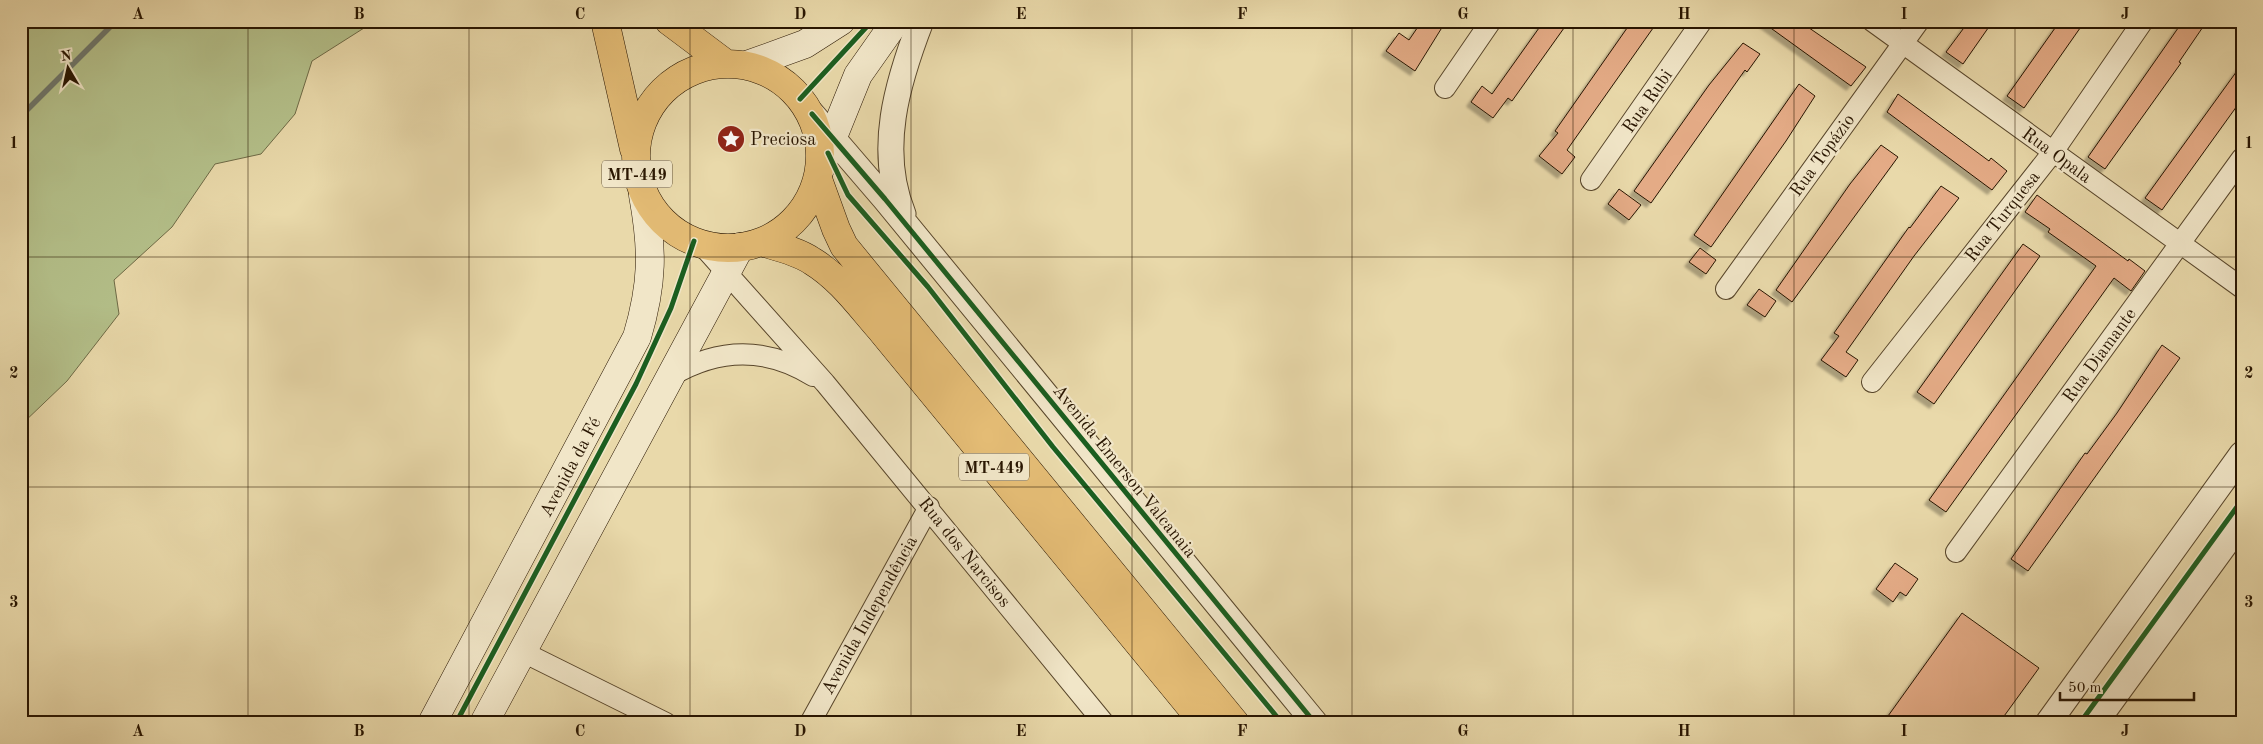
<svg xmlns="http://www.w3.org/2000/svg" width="2263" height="744" font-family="'Old Standard TT',serif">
	<defs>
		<filter id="shadow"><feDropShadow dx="-4.5" dy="4.5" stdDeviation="1" flood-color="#0004"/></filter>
	</defs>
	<rect width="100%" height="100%" fill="#e9d9aa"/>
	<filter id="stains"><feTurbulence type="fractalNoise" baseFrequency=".004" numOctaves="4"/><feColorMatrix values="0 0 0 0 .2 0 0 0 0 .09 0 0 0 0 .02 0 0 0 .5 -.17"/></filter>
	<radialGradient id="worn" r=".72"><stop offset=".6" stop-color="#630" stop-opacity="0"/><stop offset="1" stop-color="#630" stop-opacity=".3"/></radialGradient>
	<path fill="#b4c08a" stroke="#6e6a46" d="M21,21H368L364,28L312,61L295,114L261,154L215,164L172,227L114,280L119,314L67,381L21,425Z"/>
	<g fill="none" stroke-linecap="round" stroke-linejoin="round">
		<path stroke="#6e776c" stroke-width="5.5" d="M21,116L116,21"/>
	</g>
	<path fill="#e4ab86" stroke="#281501" filter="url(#shadow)" d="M1422,21H1446L1415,71L1386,51L1399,33L1409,40Z
		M1544,21H1569L1512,101L1508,98L1493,118L1471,102L1482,86L1492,94Z
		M1632,21H1658L1567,150L1575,157L1562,174L1539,156L1558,133L1555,131Z
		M1761,21H1799L1866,67L1851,86Z
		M1969,21H1993L1963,64L1946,52Z
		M2060,21H2085L2024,108L2007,96Z
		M2183,21H2207L2179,62L2181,63L2105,169L2088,157Z
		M1743,43L1760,54L1747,72L1745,70L1651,203L1634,191L1709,85Z
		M2242,64V99L2162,210L2145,198Z
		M1799,84L1815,96L1786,141L1711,247L1694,235Z
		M1898,94L1989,161L1991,158L2007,171L1992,190L1887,112Z
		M1881,145L1898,157L1792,302L1776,290L1850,184Z
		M1941,186L1959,198L1914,256L1846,352L1858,360L1846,377L1821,360L1839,336L1834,333L1909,227L1910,228Z
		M1619,189L1641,205L1629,220L1608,204Z
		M2037,195L2128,261L2129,259L2145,271L2131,291L2114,278L1946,512L1929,500L2096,266L2048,232L2050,229L2025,212Z
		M2023,244L2040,256L1934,404L1917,392Z
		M1700,248L1716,260L1706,274L1689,262Z
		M1759,289L1776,301L1765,317L1747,305Z
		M2162,345L2180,358L2028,571L2011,559L2085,453L2087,454L2117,413Z
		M1895,563L1918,579L1906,596L1900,592L1893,602L1876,589Z
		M1962,613L2039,668L1999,723H1883Z"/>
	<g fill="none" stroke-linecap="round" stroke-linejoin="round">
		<defs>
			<path id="minor" d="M1872,21L2242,288
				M1445,88L1491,21
				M1591,180L1702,21
				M701,244L825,383L1104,723
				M1726,289L1919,21
				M671,376C718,348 765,346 813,376
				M1872,382L2053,152L2143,21
				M1956,552L2242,158
				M523,652L666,723
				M810,723L929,507"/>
			<path id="tertiary" d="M812,114L885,199L1315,723
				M903,214C877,150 897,83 921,21
				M2048,723L2242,454
				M2095,723L2242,521"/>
			<path id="secondary" d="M747,65L805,44L841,21
				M820,169L858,75L896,21
				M432,723L637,337C653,283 653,250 643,195
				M484,723L740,247"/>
			<path id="primary" d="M605,21L634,149
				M669,21L725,63
				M636 156a92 92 0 1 1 184 0a92 92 0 1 1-184 0Z
				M819,182L836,229L844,246L1235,723
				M761,242C778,247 797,251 812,261C840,278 859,305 881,330L1204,723"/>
		</defs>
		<use href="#minor" stroke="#58462b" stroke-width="22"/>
		<use href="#tertiary" stroke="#58462b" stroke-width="27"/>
		<use href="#secondary" stroke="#281501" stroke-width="29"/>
		<use href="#primary" stroke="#281501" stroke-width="29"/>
		<use href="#minor" stroke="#f1e6c8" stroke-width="20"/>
		<use href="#tertiary" stroke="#f1e6c8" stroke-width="25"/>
		<use href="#secondary" stroke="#f1e6c8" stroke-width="28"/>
		<use href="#primary" stroke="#e4bc75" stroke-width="28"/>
		<defs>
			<path id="cycleway" d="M800,99L872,21
				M812,114L885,199L1315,723
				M828,153L848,195L928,287L1053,447L1282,723
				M456,723L636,384L671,308L694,241
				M2080,723L2242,500"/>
		</defs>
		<use href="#cycleway" stroke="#f1e6c8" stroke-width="8"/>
		<use href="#cycleway" stroke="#1b5e20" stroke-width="5"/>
	</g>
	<path fill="none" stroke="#281501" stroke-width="1" stroke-opacity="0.55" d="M248,21V723M469,21V723M690,21V723M911,21V723M1132,21V723M1352,21V723M1573,21V723M1794,21V723M2015,21V723M21,257H2242M21,487H2242"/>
	<defs>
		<symbol id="sight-disc" viewBox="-11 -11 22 22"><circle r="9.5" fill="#8f2418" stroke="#f1e6c8"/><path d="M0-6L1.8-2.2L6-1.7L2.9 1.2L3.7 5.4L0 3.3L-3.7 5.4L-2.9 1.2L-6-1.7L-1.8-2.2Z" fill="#fff"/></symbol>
	</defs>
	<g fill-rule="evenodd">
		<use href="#sight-disc" x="715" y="123" width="32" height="32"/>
	</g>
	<g text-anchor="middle" stroke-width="4.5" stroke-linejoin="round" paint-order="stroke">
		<g fill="#f1e6c8" stroke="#64543d" stroke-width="1">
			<rect x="602" y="160.5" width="70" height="27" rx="4"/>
			<rect x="959" y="453.5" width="70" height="27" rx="4"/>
		</g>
		<g font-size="16" font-weight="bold" fill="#281501">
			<text x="637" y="180">MT-449</text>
			<text x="994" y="473">MT-449</text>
		</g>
		<g font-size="18" fill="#281501" stroke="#f1e6c8">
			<text transform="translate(1647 101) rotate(-55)" y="6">Rua Rubi</text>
			<text transform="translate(1822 155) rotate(-54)" y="6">Rua Topázio</text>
			<text transform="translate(2057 155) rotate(36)" y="6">Rua Opala</text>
			<text transform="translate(2002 216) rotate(-52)" y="6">Rua Turquesa</text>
			<text transform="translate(2099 355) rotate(-54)" y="6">Rua Diamante</text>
			<text transform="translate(570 467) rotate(-62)" y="6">Avenida da Fé</text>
			<text transform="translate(1125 471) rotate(51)" y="6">Avenida Emerson Valcanaia</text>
			<text transform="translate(965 552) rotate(51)" y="6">Rua dos Narcisos</text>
			<text transform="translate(869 615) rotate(-61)" y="6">Avenida Independência</text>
		</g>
		<g font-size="18" fill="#281501" stroke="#f1e6c8" text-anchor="start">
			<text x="750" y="145">Preciosa</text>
		</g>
	</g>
	<rect width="2263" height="744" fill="none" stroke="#e9d9aa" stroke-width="55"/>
	<g transform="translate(68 68) rotate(351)" stroke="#f1e6c8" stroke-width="4" paint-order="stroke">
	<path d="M0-4L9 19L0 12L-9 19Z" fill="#281501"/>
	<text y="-8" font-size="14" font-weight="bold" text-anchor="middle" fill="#281501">N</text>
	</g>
	<path d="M2060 692v8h134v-8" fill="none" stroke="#281501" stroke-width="2.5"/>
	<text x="2068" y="692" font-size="15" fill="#281501" stroke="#f1e6c8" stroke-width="4" paint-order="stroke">50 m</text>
	<rect x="28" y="28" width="2208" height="688" fill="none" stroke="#281501" stroke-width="2"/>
	<g font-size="16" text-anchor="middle" font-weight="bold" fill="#281501">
		<text x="138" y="19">A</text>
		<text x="359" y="19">B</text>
		<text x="580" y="19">C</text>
		<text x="800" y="19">D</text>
		<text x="1021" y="19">E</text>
		<text x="1242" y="19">F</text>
		<text x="1463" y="19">G</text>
		<text x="1684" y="19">H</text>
		<text x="1904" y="19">I</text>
		<text x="2125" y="19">J</text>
		<text x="14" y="148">1</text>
		<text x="2249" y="148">1</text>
		<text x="14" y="378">2</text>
		<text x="2249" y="378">2</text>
		<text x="14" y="607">3</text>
		<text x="2249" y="607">3</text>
		<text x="138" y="736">A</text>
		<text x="359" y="736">B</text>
		<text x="580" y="736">C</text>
		<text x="800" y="736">D</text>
		<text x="1021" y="736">E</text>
		<text x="1242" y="736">F</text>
		<text x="1463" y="736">G</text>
		<text x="1684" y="736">H</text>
		<text x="1904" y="736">I</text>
		<text x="2125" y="736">J</text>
	</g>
	<rect width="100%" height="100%" filter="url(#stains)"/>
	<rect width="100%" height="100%" fill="url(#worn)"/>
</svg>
